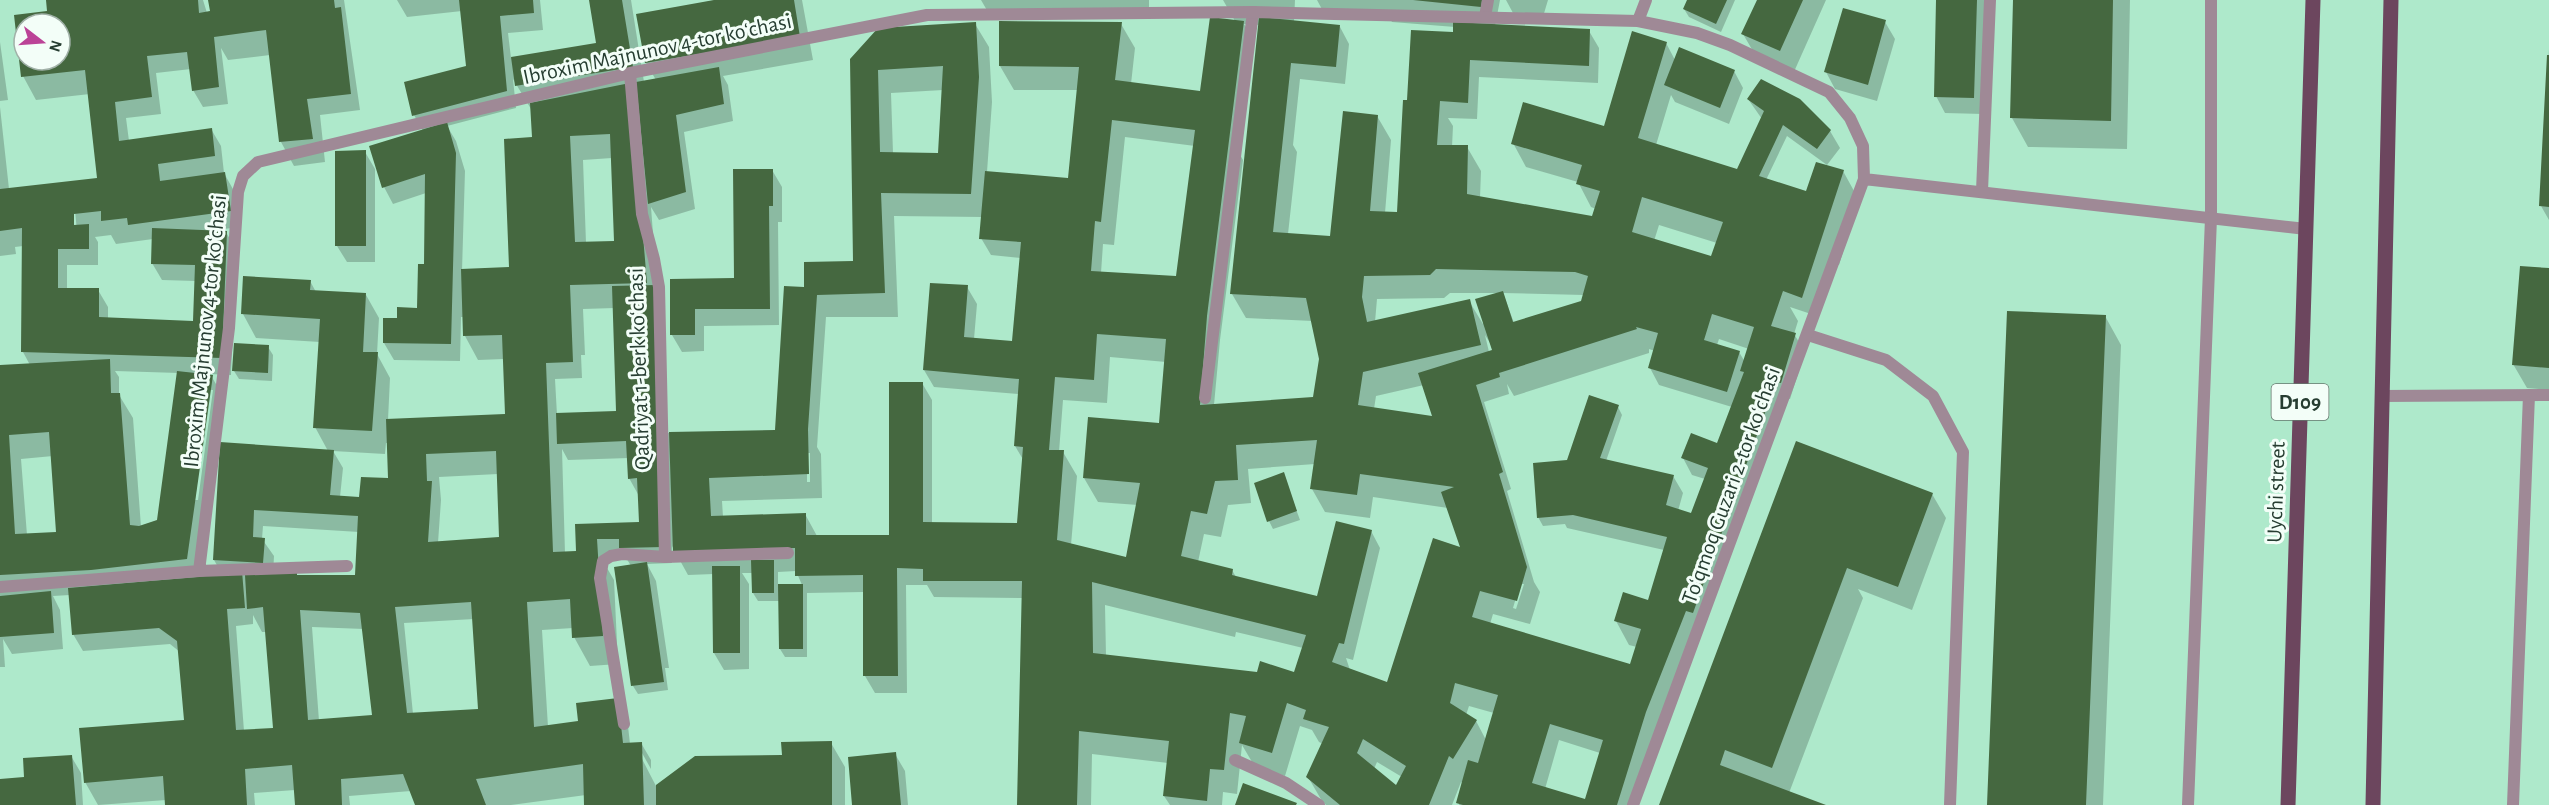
<svg xmlns="http://www.w3.org/2000/svg" width="2549" height="805" font-family="'Alegreya Sans',sans-serif">
	<rect width="100%" height="100%" fill="#aee9cb"/>
	<path fill="#0003" fill-rule="evenodd" d="M47,0H203L207,13L212,19L210,0H344L360,110L320,115L325,162L294,166L281,142L270,55L228,60L221,48L228,104L203,107L193,90L191,69L156,73L161,114L126,118L129,141L211,129L221,146L224,173L234,191L239,227L224,229L236,249L231,375L210,374L222,394L202,575L222,574L214,560L221,444L328,451L315,427L320,342L256,338L243,314L310,281L316,292L366,295L379,318L377,354L390,378L388,420L506,416L504,359L478,360L465,336L464,317H461L460,361L394,360L384,343L398,319L418,309L425,265L426,193L393,204L384,187L423,131L414,115L468,67L462,11L407,17L397,0H540L543,30L508,33L511,58L598,44L591,0H631L644,82L656,80L646,63L638,16L716,0H802L813,60L723,76L728,85L733,121L684,132L695,209L659,220L651,207L668,433L777,431L806,289L855,263L851,59L975,24L989,47L992,102L987,172L1069,179L1078,90H1014L1000,66L1121,24L1135,48L1131,84L1201,92L1235,21L1223,0H1295L1294,22L1340,27L1349,44L1345,84L1300,79L1293,145L1297,152L1288,234L1332,237L1377,116L1391,140L1385,213L1399,214L1410,102L1455,34V27L1392,22L1388,15L1324,13L1317,0H1500L1495,26L1589,31L1599,48L1598,83L1479,77L1477,119L1448,118L1453,126L1452,147H1467L1481,171L1480,198L1593,218L1596,209L1591,207L1578,182L1526,167L1513,143L1605,128L1666,43L1675,60L1734,71L1743,88L1729,124L1675,102L1671,95L1656,145L1741,172L1762,119L1748,99L1830,131L1840,148L1827,165L1787,136L1766,180L1807,192L1843,171L1859,200L1839,265L1829,262L1811,314L1790,307L1798,321L1794,334L1805,352L1790,399L1785,398L1631,805H1459L1463,783L1461,782L1452,805H1326L1322,801L1308,777L1323,744L1319,742L1312,730L1300,726L1285,776L1255,767L1242,745L1237,794L1223,792L1222,805H1170L1164,796L1168,763L1092,754L1091,805H1018L1023,598L934,597L927,585H906L907,693H875L865,676L864,592L807,593V657H785L780,649V601H758L753,593V573H742L749,584V669L724,670L714,653V574L688,575L672,546V563L647,564L656,581L669,668H665L668,690L638,694L633,686L616,568L631,566L625,556H606L607,568L614,580L618,664L590,666L574,637L573,628L542,630L548,727L627,717L630,744L641,743L651,760V769L642,753L640,755L656,786L695,758L783,757L831,743L845,767V805H586V795L511,805H417L411,791L349,796L350,805H296L295,790L254,793L255,805H167L166,800L98,805L85,782L186,721L180,652L170,644L83,651L73,634L70,595L53,596L60,610L63,649L12,654L3,639L5,667H0V367L30,365L23,352V246L15,247L16,254L0,256V107L9,189L99,179L90,94L36,100L23,76L16,16L49,13ZM24,24H60V60H24ZM1244,24L1260,25L1232,294L1246,318L1313,321L1321,359L1314,399L1214,405L1220,340L1243,160L1239,153L1253,39ZM513,79L531,109L533,139L510,268L462,271L465,171L456,141L447,126L516,108ZM943,90L939,155L893,153L891,93ZM1125,137L1195,146L1177,278L1101,273L1103,244L1114,245ZM612,158L616,242L586,243L583,160ZM74,199L77,232H74ZM894,216L982,217L981,238L991,255L1021,258L1014,343L974,339L977,304L967,287L924,370L934,387L1019,394L1015,446L1024,461L1018,528L932,524V400L922,383L890,536H817L805,514L723,517L722,501L822,498L821,454L817,447L826,317H898ZM1659,225L1717,243L1711,260L1654,241ZM111,235L116,244L153,239L152,263L162,280L196,281L194,322L108,319V307L98,290H67V265H98V242L95,237ZM1450,293H1497L1483,324L1469,301L1375,322L1377,299L1444,298ZM1503,293L1584,295L1582,303L1514,323ZM615,308L618,413L557,415L555,379L582,378L581,355H585L583,309ZM1485,335L1492,346L1494,351L1489,352ZM1719,339L1749,349L1745,362L1739,352L1717,345ZM1649,349L1655,351L1650,368L1659,385L1732,407L1718,445L1683,458L1692,475L1705,479L1692,515L1678,511L1683,493L1673,476L1606,461L1622,415L1618,407L1590,397L1567,462L1538,517L1543,526L1565,524L1567,528L1664,550L1649,601L1616,621L1629,645L1637,647L1631,666L1490,624L1493,614L1530,624L1540,592L1534,582L1507,491L1511,489L1484,402L1509,394L1507,384L1514,396L1649,353ZM1110,357L1166,362L1160,424L1084,478L1098,502L1138,505L1128,559L1071,545L1077,476L1063,452H1059L1063,400L1107,403ZM115,371L179,373L159,522L141,527L133,418L119,395V377ZM1424,385L1435,423L1374,409L1376,396ZM209,390H213L198,500H195ZM386,443H388L391,480L361,498L340,497L343,468L333,451L385,454ZM562,449L568,460L629,458V478L639,496L640,523L576,525L577,552L565,553ZM807,453H810V482H807ZM53,456L58,533L27,535L21,459ZM1315,464L1312,489L1325,512L1370,518L1373,497L1448,508L1462,549L1388,683L1350,670L1346,658L1353,660L1380,548L1371,531L1318,598L1236,577L1232,570L1198,562L1204,534L1221,537L1228,505L1251,503L1248,469ZM498,474L501,538L438,543L441,500L439,477ZM263,526L359,532L357,577H298L296,573L273,575L274,556L262,539ZM796,571L802,585H778V572ZM1520,584H1524L1516,609L1513,608ZM1105,605L1235,637L1236,632L1303,648L1295,674H1258L1106,656ZM253,615L262,632H267L275,729L244,731L236,626L253,624ZM474,619L479,710L413,714L404,623ZM312,627L364,629L374,717L319,721ZM1469,706L1494,713L1486,740L1476,721L1466,715ZM1559,740L1600,753L1586,801L1545,789ZM1377,762L1402,777L1396,787L1374,769Z
		M981,0H1149V18L988,12Z
		M1506,0H1548L1542,20L1513,13Z
		M1688,0H1735L1721,32L1689,17L1684,9Z
		M1758,0H1826L1793,74L1757,58L1743,34Z
		M1938,0H1987L1983,114L1945,113L1936,96Z
		M2014,0H2130L2127,149L2028,147L2012,118Z
		M1885,22L1895,39L1877,101L1835,89L1826,72Z
		M0,42L8,100L0,101Z
		M2549,49V220L2541,206Z
		M365,152L375,169V262H347L337,246Z
		M772,170L782,187V222H778L779,325L704,326V351L682,352L672,335L671,280L736,279Z
		M2549,270V390L2527,388L2513,364Z
		M2105,316L2121,345L2103,805H1989Z
		M268,347L273,355L272,381L239,379L234,371Z
		M1283,474L1300,520L1273,529L1269,521Z
		M1932,494L1946,518L1912,610L1858,589L1863,598L1789,793L1822,805H1661L1761,536Z
		M895,754L905,771L908,805H854Z
		M71,756L81,773L83,805H0V780L25,779Z"/>
	<path fill="#456840" fill-rule="evenodd" d="M46,0H198L199,13L210,11L208,0H334L335,8L341,7L351,94L307,99L313,139L279,142L266,30L214,37L219,87L192,91L187,52L147,56L152,97L115,102L119,141L212,128L215,156L158,164L160,181L225,172L231,211L128,225L127,218L101,221V211L74,214V225L89,224V249H58V288H99V317L193,321L195,265L151,264L152,228L227,231L222,358L21,352L22,228L0,231V189L97,178L85,70L21,77L14,15L47,11ZM24,24H60V60H24Z
		M459,0H533L534,13L500,16L507,91L412,116L404,82L466,66Z
		M589,0H622L633,67L515,86L511,57L596,43Z
		M714,0H794L800,37L645,63L636,14Z
		M1413,0H1482L1481,7Z
		M1687,0H1727L1716,24L1683,9Z
		M1757,0H1803L1780,51L1741,34Z
		M1936,0H1977L1974,98L1934,97Z
		M2013,0H2113L2111,121L2010,118Z
		M1843,8L1886,20L1868,85L1824,72Z
		M1210,17L1244,21L1207,316L1200,405L1313,397L1319,359L1306,298L1230,294L1259,17L1340,25L1336,67L1291,63L1273,232L1330,236L1343,111L1378,115L1370,211L1397,212L1403,100H1407L1411,30L1453,32V22L1590,29L1589,66L1470,60L1468,103L1440,101L1437,145H1468L1467,194L1592,216L1600,191L1576,184L1582,165L1511,144L1523,102L1604,126L1632,31L1667,42L1638,138L1737,169L1764,111L1747,99L1761,79L1800,99L1831,130L1817,149L1783,125L1759,176L1806,191L1816,162L1844,170L1802,298L1783,291L1771,326L1796,333L1781,383L1776,382L1693,613L1686,611L1646,712L1617,805H1463L1456,803L1468,760L1478,763L1498,695L1455,683L1450,703L1477,720L1453,759L1449,756L1429,805H1340L1306,777L1329,727L1303,719L1306,710L1287,703L1272,753L1239,743L1246,716L1230,713L1224,770L1210,769L1207,801L1163,796L1169,741L1079,731L1077,805H1017L1022,581H923V569L897,568L898,676H863V575L795,576V548L673,552L669,432L775,430L784,286L804,287V262L853,261L850,59L878,28L976,22L979,77L971,194L881,193L885,293L817,295L808,429L809,474L709,478L711,516L806,513V535H889V382H923V522L1017,523L1023,447L1014,446L1019,379L923,370L930,283L968,285L964,337L1012,341L1021,242L979,239L985,171L1068,178L1079,67L999,66V21L1122,22L1115,80L1200,91ZM943,66L938,153L880,152L878,70ZM1112,120L1195,130L1176,276L1091,271L1095,221L1101,222ZM1642,197L1723,222L1711,256L1632,232ZM1436,269L1575,272L1588,276L1581,301L1513,322L1503,291L1475,299L1492,350L1418,373L1432,416L1358,405L1363,372L1481,345L1470,299L1367,322L1362,297L1364,276L1430,275ZM1712,314L1754,327L1740,371L1744,372L1717,443L1691,433L1681,458L1708,468L1691,513L1666,505L1674,475L1600,458L1619,405L1589,395L1567,460L1533,463L1537,518L1573,515L1667,537L1648,600L1623,592L1614,621L1641,629L1630,664L1472,617L1480,591L1517,601L1527,567L1499,474L1503,472L1476,385L1500,377L1499,373L1637,329L1636,327L1658,333L1648,368L1727,392L1740,351L1704,340ZM1097,334L1166,339L1159,423L1088,417L1083,478L1140,483L1126,557L1057,540L1064,450H1049L1055,377L1094,380ZM1317,440L1310,489L1357,495L1360,474L1454,487L1441,492L1460,547L1433,538L1387,682L1332,662L1339,643L1344,644L1372,530L1336,521L1317,596L1232,575L1233,569L1181,556L1191,511L1207,514L1215,481L1238,480L1236,445ZM1092,582L1306,635L1294,672L1260,661L1257,672L1093,653ZM1550,724L1603,740L1585,799L1532,783ZM1363,739L1406,766L1396,785L1357,753Z
		M1679,47L1735,70L1720,108L1664,85Z
		M2547,55H2549V207L2539,206Z
		M719,67L724,104L676,115L686,192L648,204L636,82Z
		M630,83L647,283L570,285L573,362L546,363L553,552L576,551L575,524L639,522L637,478L628,479L626,441L557,444L556,413L616,411L612,286L655,285L663,547L619,548V539H597L603,636L572,638L570,599L527,602L534,727L578,721L576,703L618,698L623,743L642,742L644,805H584L583,764L476,779L486,805H415L403,774L341,779L342,805H295L292,765L245,769L247,805H165L163,776L84,783L79,728L184,720L177,641L159,628L72,635L68,588L197,577L242,571L245,608L227,609L236,730L273,728L263,607L247,609L245,575L297,571V575H355L358,516L254,510L253,537L265,538L263,563L213,560L220,442L334,450L330,495L359,497L361,477L388,478L386,419L505,414L502,335L463,336L461,269L509,267L504,139L532,137L530,103ZM610,134L614,241L575,242L570,136ZM496,451L499,537L428,542L432,481H427L426,454ZM471,602L478,709L407,713L395,607ZM300,610L360,613L372,715L308,720Z
		M447,122L456,153L451,344L383,343V318H397V307L417,308L418,264H424L425,174L382,188L369,146Z
		M366,150V246H335V151Z
		M733,169H773V206H769L770,309H695V335H670V279L734,278Z
		M2520,266L2549,268V368L2512,365Z
		M243,276L311,280L310,290L366,293L363,352H378L372,431L313,428L320,319L241,314Z
		M2007,311L2106,315L2086,805H1987Z
		M234,343L269,345L268,373L232,371Z
		M110,359L111,393H120L130,525L139,526L157,520L177,371L213,375L187,559L91,570L0,575V365ZM49,432L56,532L15,534L9,435Z
		M1796,441L1933,493L1898,587L1847,568L1772,768L1725,750L1720,765L1826,805H1659Z
		M1284,472L1297,511L1267,522L1254,483Z
		M751,560H774V593H752Z
		M647,562L664,682L631,686L614,567Z
		M712,566H740V653H713Z
		M778,584H803V649H779Z
		M51,591L54,633L0,637V596Z
		M832,741V805H656V785L695,756L782,755L781,742Z
		M896,752L901,805H852L848,757Z
		M72,755L76,805H0V779L24,777L23,758Z
		M1243,783L1297,803L1296,805H1235Z"/>
	<g fill="none" stroke-linecap="round" stroke-linejoin="round">
		<path stroke="#9f8996" stroke-width="12" d="M1485,17L1488,0
			M1982,191L1990,0
			M1808,335L1886,360L1933,396L1963,452L1950,805
			M1205,398L1253,12
			M2188,805L2211,218V0
			M2513,805L2529,395"/>
		<path stroke="#9f8996" stroke-width="12" d="M1638,21L1646,0
			M630,73L642,214L654,259L659,287L665,557
			M1864,179L2306,229
			M2381,396L2549,395
			M199,571L347,566
			M0,587L199,571L229,328L238,192L243,176L258,162L630,73L927,15L1253,12L1638,21L1697,33L1730,45L1829,92L1850,118L1863,146L1864,179L1633,805
			M624,724L600,578L603,561L611,556L622,554L665,557L788,553
			M1235,760L1286,783L1319,805"/>
		<path stroke="#6c465e" stroke-width="15" d="M2288,805L2313,0
			M2373,805L2391,0"/>
	</g>
	<g text-anchor="middle" stroke-width="6" stroke-linejoin="round" paint-order="stroke">
		<rect fill="#f3fef8" stroke="#64776d" stroke-width="1.5" x="2271.5" y="384" width="57" height="36" rx="4.5"/>
		<g font-size="21" font-weight="bold" fill="#263d31">
			<text x="2300" y="409">D109</text>
		</g>
		<g font-size="22" fill="#263d31" stroke="#f3fef8">
			<text transform="translate(657 48) rotate(-12)" y="8">Ibroxim Majnunov 4-tor koʻchasi</text>
			<text transform="translate(204 331) rotate(-84)" y="8">Ibroxim Majnunov 4-tor koʻchasi</text>
			<text transform="translate(638 369) rotate(-92)" y="8">Qadriyat 1-berk koʻchasi</text>
			<text transform="translate(1730 485) rotate(-70)" y="8">Toʻqmoq Guzari 2-tor koʻchasi</text>
			<text transform="translate(2275 492) rotate(-88)" y="8">Uychi street</text>
		</g>
	</g>
	<g transform="translate(42 42) rotate(107)"><circle r="28" fill="#f3fef8" stroke="#a1b1a8" stroke-width="1.5"/>
	<path d="M0-4.5L10 22L0 15L-10 22Z" fill="#bb4397"/>
	<text y="-9" font-size="16" font-weight="bold" text-anchor="middle" fill="#263d31">N</text>
	</g>
</svg>
